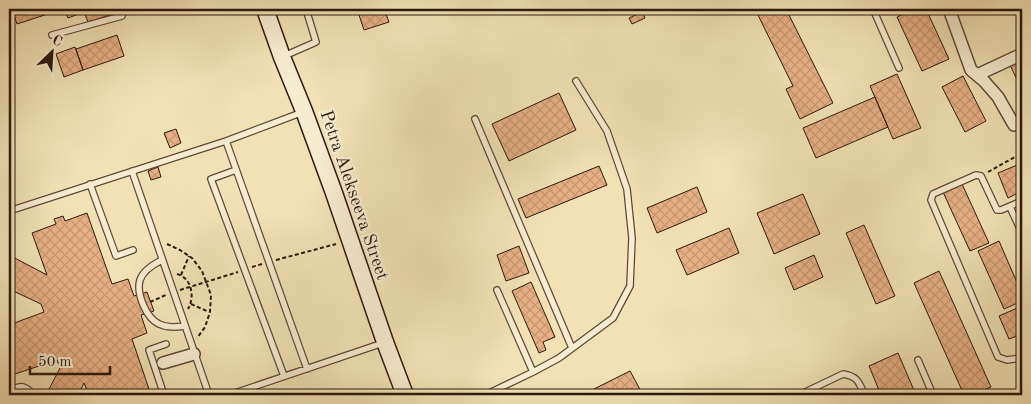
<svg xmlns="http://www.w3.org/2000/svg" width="1031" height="404" font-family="'Old Standard TT',serif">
	<defs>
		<pattern id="building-cross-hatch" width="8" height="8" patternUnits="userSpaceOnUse" patternTransform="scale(1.25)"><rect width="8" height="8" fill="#e7b085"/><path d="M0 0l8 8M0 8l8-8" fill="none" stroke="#c69772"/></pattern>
	</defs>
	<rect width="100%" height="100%" fill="#f1e2b5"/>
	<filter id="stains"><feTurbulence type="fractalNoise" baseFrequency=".004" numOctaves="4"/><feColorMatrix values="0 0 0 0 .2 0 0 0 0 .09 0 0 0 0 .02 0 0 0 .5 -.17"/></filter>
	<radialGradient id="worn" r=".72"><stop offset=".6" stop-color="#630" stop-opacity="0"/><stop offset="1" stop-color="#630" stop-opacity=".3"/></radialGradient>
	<path fill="url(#building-cross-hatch)" stroke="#2e180c" d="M12,9H63L17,24Z
		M64,9H117L119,12L88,22L84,12L68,18Z
		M357,9H384L389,22L364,30Z
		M755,9H786L833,103L800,119L786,89L793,86Z
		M915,9H926L949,59L922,71L897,17Z
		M976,9H993L978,14Z
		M642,12L645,18L632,24L629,18Z
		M117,35L124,56L83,70L76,49Z
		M75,47L83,70L64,77L56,54Z
		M1022,60V90L1010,65Z
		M897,74L921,128L893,139L870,86Z
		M963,76L986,121L965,132L942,87Z
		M559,93L576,130L509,161L492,124Z
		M875,97L888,127L816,158L803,128Z
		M1022,104V118L1017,107Z
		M176,129L181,143L170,148L164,133Z
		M1022,163V191L1008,198L998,173Z
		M599,166L607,185L526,218L518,199Z
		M158,167L161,177L151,180L148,171Z
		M962,184L989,243L970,251L943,192Z
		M697,187L707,212L657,233L647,208Z
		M803,194L820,234L774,254L757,213Z
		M87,213L112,284L128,279L134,296L147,292L154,311L141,315L147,333L132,339L151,395H89L84,383L78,395H46L60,368L57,360L9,376V325L44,312L41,304L9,289V255L47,275L32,233L56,224L54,219L63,216L65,221Z
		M864,225L895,296L876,304L846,233Z
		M729,228L739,253L687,275L676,250Z
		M999,241L1022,294V301L1004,309L978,251Z
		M519,246L529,273L506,281L497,255Z
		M814,255L823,277L794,290L785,268Z
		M939,271L991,387L972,395H964L914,283Z
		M531,282L555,337L543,342L546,350L539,353L512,291Z
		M1022,306V334L1009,339L999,316Z
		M898,353L916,395H881L869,366Z
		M630,371L643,395H582Z
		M1022,387V395H1004Z
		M846,389L849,395H833Z"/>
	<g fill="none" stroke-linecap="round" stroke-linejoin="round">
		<defs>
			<path id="lane" d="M873,9L899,68
				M52,35L122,16L124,9
				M284,56L316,42L306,9
				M475,119L572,348
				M226,141L243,189L307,369
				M236,170L211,179L284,376
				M132,171L209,395
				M90,184L116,256L133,250
				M1022,201L1001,210H997L981,176L976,175L933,194L931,200L998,357L1007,360L1022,358
				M1010,207L1022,233
				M9,211L226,141L303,112
				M162,260C154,264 143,270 140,280C136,293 146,318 159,324C167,328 176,327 185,326
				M497,290L533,372
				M918,360L933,395
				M9,390C20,386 23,384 32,393V395
				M164,395L149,350L166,344
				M229,395L383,343
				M485,395L533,372L559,358L613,318L630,286L632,238L627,189L607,131L576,81
				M799,395L843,374C859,377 858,382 865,395"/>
			<path id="street" d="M949,9L971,70L984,81L998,97L1014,125
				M977,75L1022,54
				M163,363L194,354"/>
			<path id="secondary" d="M265,9L282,57L304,111L334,193L385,342L405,395"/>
		</defs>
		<use href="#lane" stroke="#5f4a36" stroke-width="8"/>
		<use href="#street" stroke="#5f4a36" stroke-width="14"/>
		<use href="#secondary" stroke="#2e180c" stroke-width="19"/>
		<path stroke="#2e180c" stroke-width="2" stroke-dasharray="4 2.5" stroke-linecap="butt" d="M988,172L1022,153
			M167,244L180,250L192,258L202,271L211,295L210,312L205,327L197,338
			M276,260L336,244
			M252,267L262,264
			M177,274C192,278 195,297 188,309
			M181,275L189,256
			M180,290L238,272
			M150,302L166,295
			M191,304L209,312"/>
		<use href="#lane" stroke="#f6eccf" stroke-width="5.5"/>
		<use href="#street" stroke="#f6eccf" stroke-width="11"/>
		<use href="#secondary" stroke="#f6eccf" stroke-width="16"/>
	</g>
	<g text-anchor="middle" stroke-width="5" stroke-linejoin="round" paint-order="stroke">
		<g font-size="18" fill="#2e180c" stroke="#f6eccf">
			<text transform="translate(355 195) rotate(71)" y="6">Petra Alekseeva Street</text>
		</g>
	</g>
	<rect width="1031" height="404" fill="none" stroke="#f1e2b5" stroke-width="30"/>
	<rect x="10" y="10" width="1011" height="384" fill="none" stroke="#2e180c" stroke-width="2.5"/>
	<rect x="15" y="15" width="1001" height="374" fill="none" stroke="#2e180c"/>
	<g transform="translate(52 52) rotate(25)" stroke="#f6eccf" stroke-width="4" paint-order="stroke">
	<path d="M0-4L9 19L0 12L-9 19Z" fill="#2e180c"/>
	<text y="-8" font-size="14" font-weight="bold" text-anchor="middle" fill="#2e180c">С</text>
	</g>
	<path d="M30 366v8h80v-8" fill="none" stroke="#2e180c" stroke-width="2.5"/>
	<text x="38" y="366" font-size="15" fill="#2e180c" stroke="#f6eccf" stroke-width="4" paint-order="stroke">50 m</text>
	<rect width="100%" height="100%" filter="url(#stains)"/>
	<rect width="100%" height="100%" fill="url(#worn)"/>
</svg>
